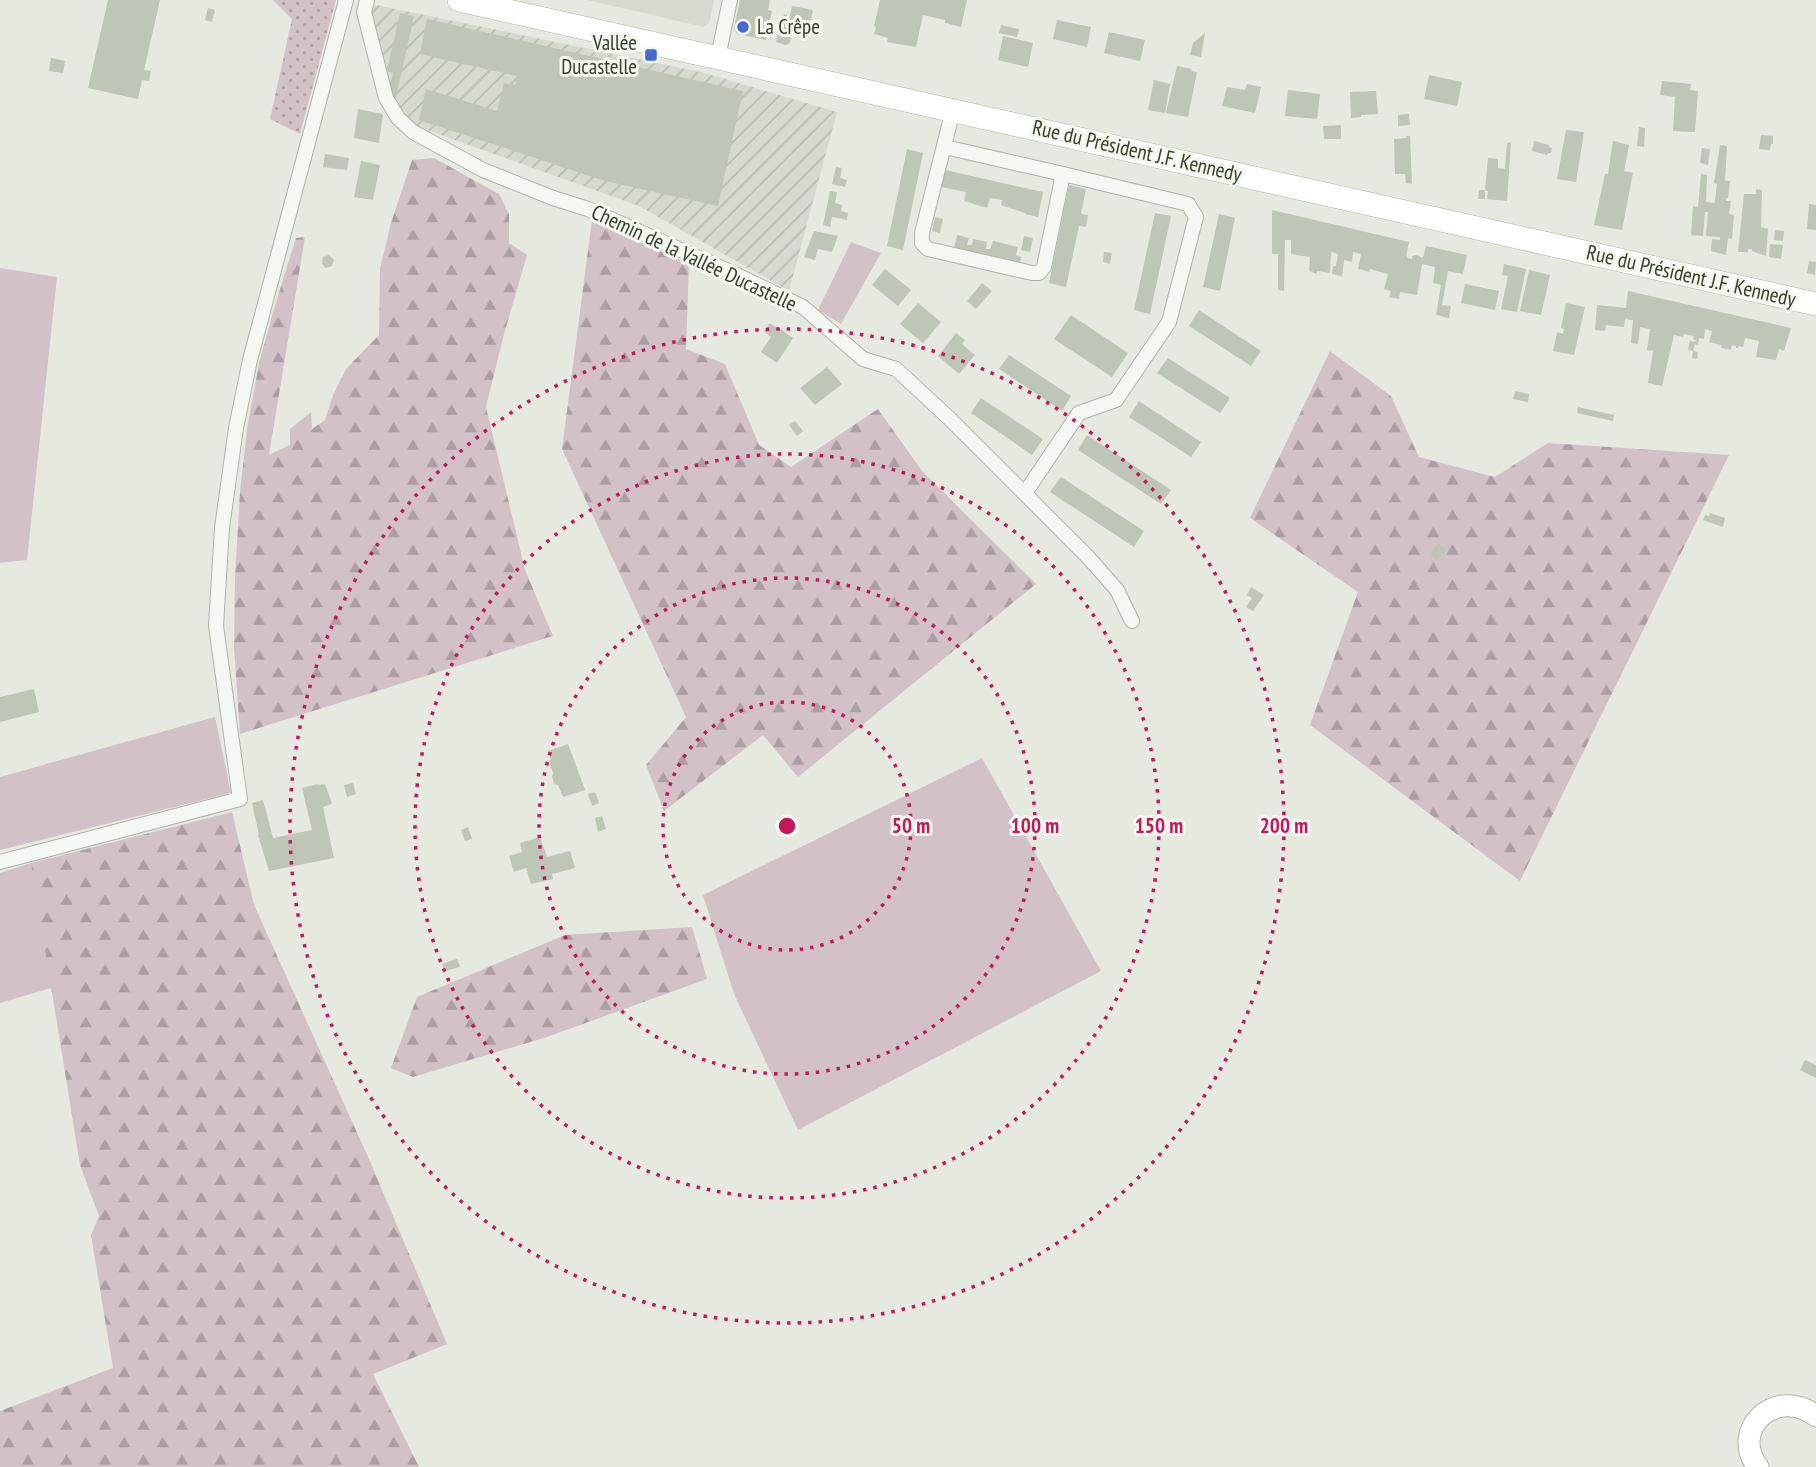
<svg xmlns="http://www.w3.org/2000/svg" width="1816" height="1467" font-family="'PT Sans Narrow',sans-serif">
	<defs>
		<pattern id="industrial-furrows" width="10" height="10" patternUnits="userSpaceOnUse" patternTransform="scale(1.75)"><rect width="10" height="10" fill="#d4dbce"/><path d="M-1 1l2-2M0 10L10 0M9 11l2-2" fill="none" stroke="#b7bdb1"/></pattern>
		<pattern id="forest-firs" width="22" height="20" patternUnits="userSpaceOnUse" patternTransform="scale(1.75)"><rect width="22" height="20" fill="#d3c1c8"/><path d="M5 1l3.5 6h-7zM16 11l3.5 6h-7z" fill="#ac9ea2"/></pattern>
		<pattern id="park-dots" width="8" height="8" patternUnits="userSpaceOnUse" patternTransform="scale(1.75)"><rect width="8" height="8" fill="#d3c1c8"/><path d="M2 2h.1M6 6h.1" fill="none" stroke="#ac9ea2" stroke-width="1.8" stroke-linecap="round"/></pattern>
	</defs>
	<rect width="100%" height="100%" fill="#e5e9e0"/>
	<path fill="#d4dbce" d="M587,0H714L709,23L704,27Z"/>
	<path fill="url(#industrial-furrows)" d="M376,5L701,72L837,112L789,291L639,206L410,124L383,107L356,9Z"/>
	<path fill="#d3c1c8" d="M851,242L881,253L841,324L818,310Z
		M0,268L57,277L27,560L0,563Z
		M215,717L231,793L0,850V777Z
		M982,758L1101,971L798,1130L734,994L703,895Z
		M31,863L61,985L0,1003V873Z"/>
	<path fill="url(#forest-firs)" d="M434,158L499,194L509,214V243L527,255L504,334L486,407L525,570L553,636L240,734L234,648L235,577L240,492L247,429L259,363L273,312L296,238L305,237L269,455L290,445V429L311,412L312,429L325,420L333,395L346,369L379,335L380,269L391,223L412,160Z
		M592,220L689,264L686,349L725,364L759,445L791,467L878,409L922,471L1036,584L798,777L763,735L664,811L646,765L686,717L562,449Z
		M1330,351L1391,396L1419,457L1495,477L1548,443L1729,455L1520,881L1310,725L1358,592L1250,518Z
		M232,812L254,905L369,1159L447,1344L373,1374L419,1467H0V1411L113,1368L91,1235L99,1216L80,1165L31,863Z
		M692,927L707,979L547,1037L413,1077L391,1068L417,997L565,935Z"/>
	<path fill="url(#park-dots)" d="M273,0H336L300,134L270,119L292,19Z"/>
	<path fill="#bec6b7" d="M108,0H160L144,70L151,71L149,81L142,80L138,99L88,88Z
		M740,0H770L768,10L772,11L766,40L737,34L734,28Z
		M880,0H967L961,27L945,23V20L923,15L916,47L887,42L888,38L874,34L876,27L874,26Z
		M792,6L813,10L809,29L788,24Z
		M208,8L215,10L212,22L205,20Z
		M400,13L414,16L395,101L392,100L387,82L391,83L393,73L387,71Z
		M784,14L787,15L785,27L792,29L790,43L786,45L776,42L778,32L780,33Z
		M427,19L743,91L718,206L605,181L419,120L426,89L497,111L504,83L515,85L517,76L420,54Z
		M1057,20L1091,27L1087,47L1053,39Z
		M1001,25L1019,29L1017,37L999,33Z
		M1109,32L1145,40L1140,61L1104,53Z
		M1205,33L1201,57L1190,55L1193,43Z
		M1003,36L1033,43L1028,67L998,60Z
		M51,58L65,61L63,73L49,71Z
		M1177,66L1192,69L1191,71L1197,72L1188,117L1166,113Z
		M1429,75L1462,82L1457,106L1424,99Z
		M1154,80L1170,84L1165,113L1148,110Z
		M1662,81L1691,84L1690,90L1698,91L1695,132L1673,131L1675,97L1660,95Z
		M1247,84L1261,87L1255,113L1222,106L1227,87L1245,90Z
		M1288,90L1320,94L1317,119L1285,116Z
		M1376,91L1378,114L1361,115V117L1351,118L1350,92Z
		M358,109L383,114L379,143L354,138Z
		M1409,114L1410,125L1398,126V115Z
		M1341,125V139H1324L1323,126Z
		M1639,127L1645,128L1644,147L1637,146Z
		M1566,130L1584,132L1576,182L1557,179Z
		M1761,135L1773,136V144H1771L1770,150L1759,149Z
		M1406,136H1410L1412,184L1406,183L1405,174H1395L1394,139L1406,138Z
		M1534,141L1549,145V147L1552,148L1551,153H1548L1547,155L1532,151Z
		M1613,141L1629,145L1624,171L1633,173L1622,230L1594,225L1605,174H1608Z
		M1511,142L1507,201L1487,199L1488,191L1485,190V199H1478L1479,190H1485L1488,158L1498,159V168L1505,169L1507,143Z
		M1720,145L1727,146L1725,181H1730L1728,198H1726V201H1731L1729,214L1734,215L1732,239L1728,238L1726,255L1711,251L1712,239L1720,240V237L1706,236L1708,212H1705L1703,236L1691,235L1693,206L1698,207L1701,174L1707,175L1706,202L1714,203L1715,200L1717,184L1714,183Z
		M1702,148L1710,149L1708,165L1700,163Z
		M907,149L923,153L903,250L887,246Z
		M325,154L349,158L347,170L323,167Z
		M361,161L380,165L373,200L354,197Z
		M836,167L842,168L840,178L847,180L845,187L832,184Z
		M945,170L1043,192L1038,217L1025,214V213L1001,205L1002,200L990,198L987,208L964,201L966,192L941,187Z
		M1069,185L1086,189L1081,214L1088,215L1086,227L1079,226L1066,287L1049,283Z
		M1756,189L1762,190L1761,227L1768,229L1766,256L1752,251V249H1748V252H1738L1744,194H1756Z
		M830,191L837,192L835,203L842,205L841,211L848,213L847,220L832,217L830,227L823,225Z
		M1809,204L1816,205V230L1807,229Z
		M1272,210L1409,242L1406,256L1408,257L1407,258L1412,259V256L1416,255L1423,258L1426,246L1467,255L1463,274L1448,271L1442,305L1451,306L1449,318L1436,315L1441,285L1433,283L1435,267L1422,264L1417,295L1400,292L1399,299L1389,297L1391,291L1384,289L1388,274L1370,269V272L1358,269L1361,254L1353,252L1352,262L1344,260L1342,276L1332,274L1333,266H1336L1338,254L1331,252L1330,273L1317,271V274L1309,271L1310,257L1291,254V240H1285L1284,291L1278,290V254H1272Z
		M1155,213L1171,216L1150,314L1134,310Z
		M1219,214L1235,218L1220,291L1203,287Z
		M935,217L943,219L940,233L932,231Z
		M1775,230L1784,231L1783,241L1774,240Z
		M814,231L838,236L832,252L818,249L815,260L804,257Z
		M957,235L969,238L967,245H972L973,239L987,242L986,249H990L993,241L1018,247L1016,255L1021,257L1020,263L954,248Z
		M1024,236L1033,238L1030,252L1021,250Z
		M1770,244L1783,245L1781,259L1769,257Z
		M1104,252L1112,253L1110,264L1103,262Z
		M329,255L334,260L332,266L326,268L322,264L323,257Z
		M1809,261L1816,262L1815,275L1807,273Z
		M1504,264L1526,269L1517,312L1501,309L1508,276L1502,275Z
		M885,269L911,290L898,306L872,285Z
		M1529,270L1550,275L1541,315L1520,311Z
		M982,283L992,291L976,309L967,301Z
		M1465,284L1499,291L1495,310L1461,303Z
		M1628,291L1791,328L1784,351L1779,349L1776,360L1756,357L1759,341L1745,338L1743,347L1739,346L1738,348H1736V346L1732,345L1731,350L1721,348L1722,345L1709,342L1712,331L1705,329L1704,339L1699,338L1698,345L1695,344L1693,351L1698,352L1697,359L1692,358L1693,351L1688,350L1690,341L1695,342L1696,340L1693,339L1694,336L1684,334L1683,337L1674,335L1662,386L1648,383L1653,351L1647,350L1650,329L1640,327L1638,344L1631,343L1633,320L1625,319L1624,327L1606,325L1605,331L1595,330L1597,305L1626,308Z
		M918,303L941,322L923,343L900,324Z
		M1566,303L1585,307L1574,355L1553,351L1557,332L1563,334L1564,329L1561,328Z
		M1199,310L1261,351L1251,366L1189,326Z
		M1071,315L1128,353L1112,377L1054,339Z
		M770,323L777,328L778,327L793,338L777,363L761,352L771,337L764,331Z
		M956,333L965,340L962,344L975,355L959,374L938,356Z
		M1009,355L1071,396L1062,411L999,369Z
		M1168,358L1230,398L1220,413L1157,373Z
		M827,367L842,384L815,405L800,388Z
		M1515,391L1529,394L1528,402L1513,399Z
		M981,398L1043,439L1032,455L971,413Z
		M1139,401L1201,442L1191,457L1129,417Z
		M1578,407L1614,415L1613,421L1577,413Z
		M795,421L803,431L797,436L789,425Z
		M1087,435L1171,490L1161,504L1078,450Z
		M1061,477L1144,531L1134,547L1050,492Z
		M1710,513L1725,518L1723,527L1703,520L1705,515L1709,516Z
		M1438,543L1446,549L1438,560L1430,555Z
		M1251,587L1264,595L1253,611L1246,607L1252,598L1247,595Z
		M34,689L39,712L0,722V697Z
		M568,744L585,790L563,797L558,785L554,784L552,776L553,773L549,761L551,760L548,751Z
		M353,783L356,794L347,797L344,785Z
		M318,784V785L325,784L332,804L323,807L334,858L269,871L258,835H259L252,803L263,800L273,838L312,830L302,788Z
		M595,792L599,803L592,806L588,794Z
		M602,816L606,829L598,832L595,818Z
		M468,827L472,839L465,841L461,830Z
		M540,837L547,857L570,851L575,868L552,874L553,879L531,884L526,868L514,872L509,856L522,852L520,843Z
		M457,959L460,967L445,971L442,964Z
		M1805,1060L1816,1065V1078L1800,1070Z"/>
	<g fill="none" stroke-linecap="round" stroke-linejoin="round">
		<defs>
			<path id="street" d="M367,0L364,12L386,98L398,118L413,132L483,170L553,198L588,209L733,273L803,307L863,359L896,369L950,419L1088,557L1117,590L1132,621
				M718,57L730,0
				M945,147L1063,174L1044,267L1039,273H1032L928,249L922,243V233L953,110
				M1025,493L1079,413L1116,400L1169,322L1196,217L1188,204L1063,174
				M0,862L240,799L216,626L222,528L236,428L250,360L346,0"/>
			<path id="secondary" d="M1758,1467C1729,1430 1776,1385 1816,1416"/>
			<path id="primary" d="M459,0L1816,304"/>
		</defs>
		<use href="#street" stroke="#acb3a5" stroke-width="16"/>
		<use href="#secondary" stroke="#acb3a5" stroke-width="23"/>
		<use href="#primary" stroke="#aab59f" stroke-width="24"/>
		<use href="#street" stroke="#f5f7f3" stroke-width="14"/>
		<use href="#secondary" stroke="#fff" stroke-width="21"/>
		<use href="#primary" stroke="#fff" stroke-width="23"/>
	</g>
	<g fill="none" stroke="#c2185b" stroke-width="3.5" stroke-dasharray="3.5 7">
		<circle cx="787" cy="826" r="124"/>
		<circle cx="787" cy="826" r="248"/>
		<circle cx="787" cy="826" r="372"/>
		<circle cx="787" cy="826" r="497"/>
	</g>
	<g fill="#4469cf" stroke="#f3f7ef" stroke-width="2.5">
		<circle cx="743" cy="27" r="7"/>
		<rect x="644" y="48" width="14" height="14" rx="3.5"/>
	</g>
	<g text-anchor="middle" stroke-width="6" stroke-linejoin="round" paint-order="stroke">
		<g font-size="21" fill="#344128" stroke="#f3f7ef" text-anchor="start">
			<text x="757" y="34">La Crêpe</text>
			<text x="637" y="50" text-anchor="end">Vallée<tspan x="637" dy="24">Ducastelle</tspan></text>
		</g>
		<g font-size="21" fill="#344128" stroke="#f3f7ef">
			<text transform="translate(1137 151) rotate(13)" y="7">Rue du Président J.F. Kennedy</text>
			<text transform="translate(694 258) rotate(25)" y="7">Chemin de la Vallée Ducastelle</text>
			<text transform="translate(1691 276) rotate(13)" y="7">Rue du Président J.F. Kennedy</text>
		</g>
	</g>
	<circle cx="787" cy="826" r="10" fill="#c2185b" stroke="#f3f7ef" stroke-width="3.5"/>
	<g font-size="21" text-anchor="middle" font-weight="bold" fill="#c2185b" stroke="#f3f7ef" stroke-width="6" stroke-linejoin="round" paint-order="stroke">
		<text x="911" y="833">50 m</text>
		<text x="1035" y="833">100 m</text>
		<text x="1159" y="833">150 m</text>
		<text x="1284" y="833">200 m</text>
	</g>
</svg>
